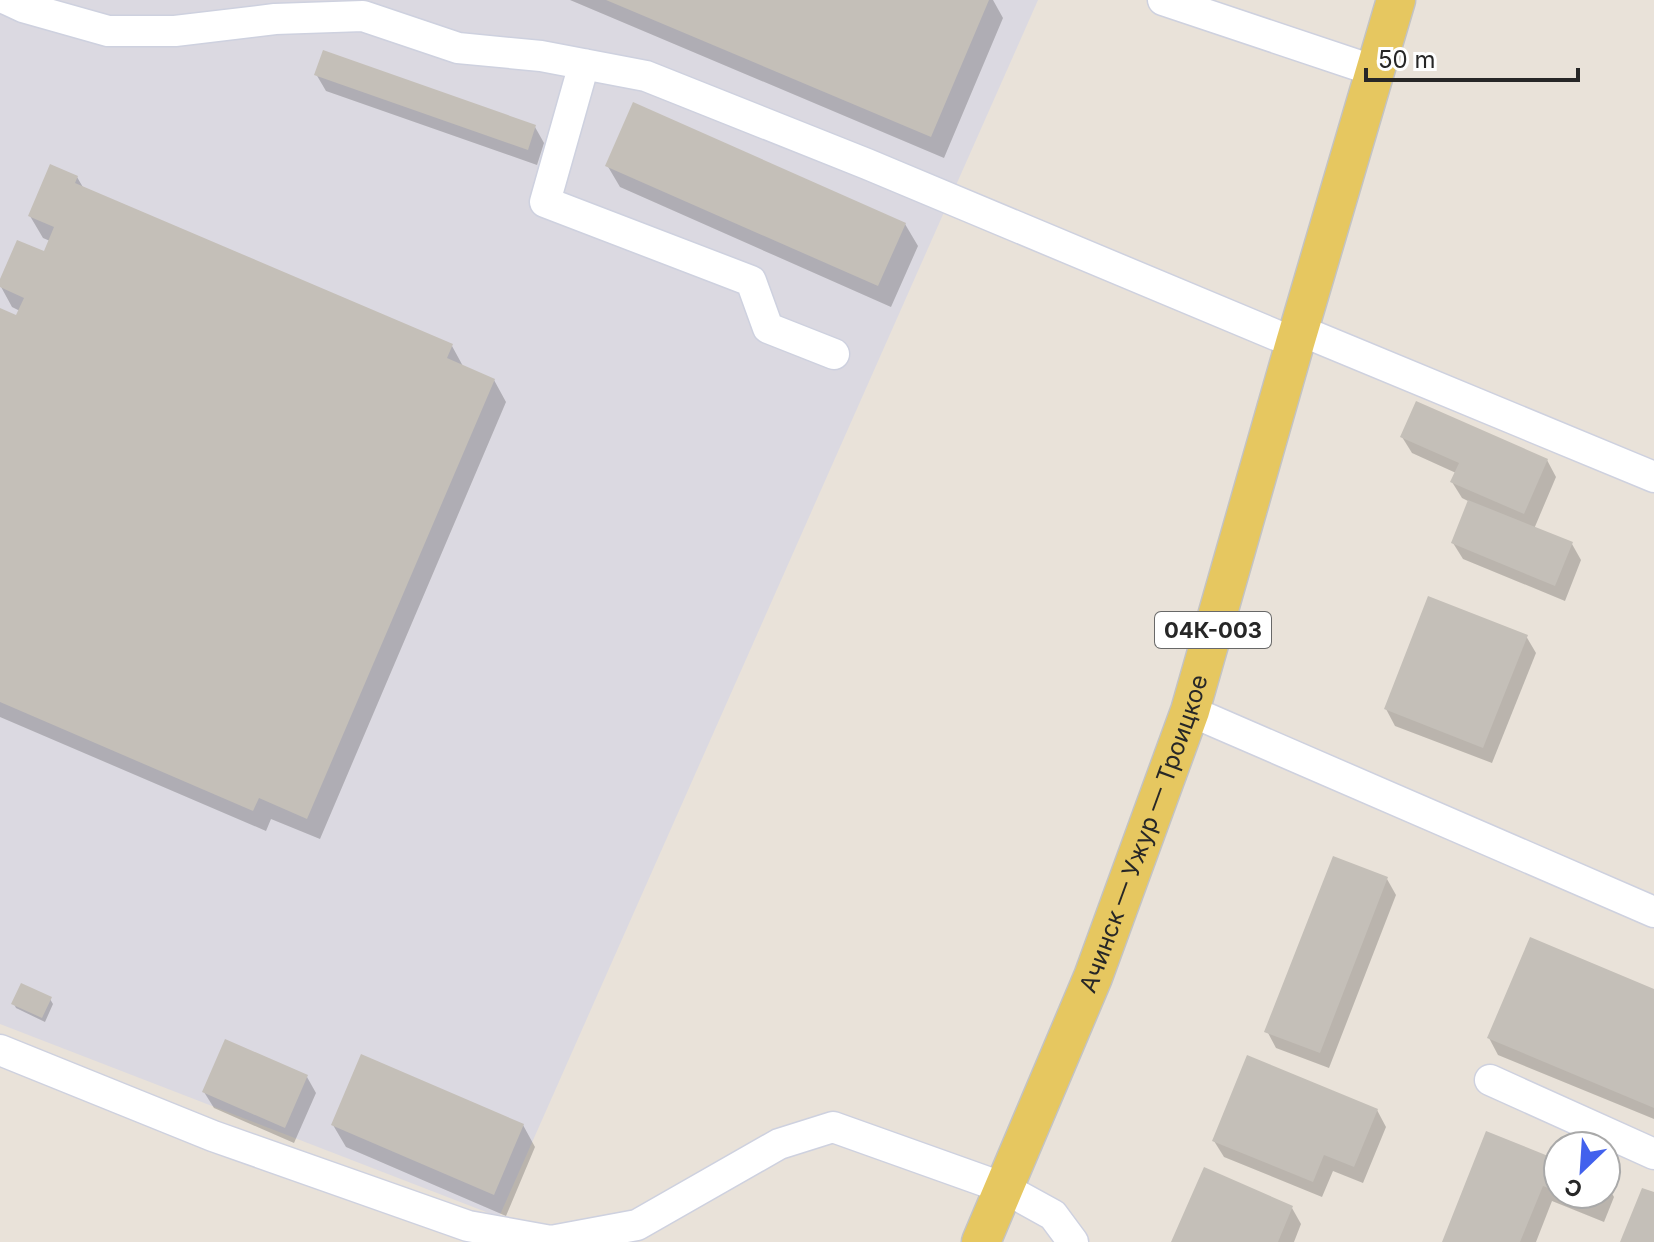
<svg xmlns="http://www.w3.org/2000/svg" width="1654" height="1242" font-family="Inter,sans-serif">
	<rect width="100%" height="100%" fill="#e9e2d9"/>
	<path fill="#dbd9e1" d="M0,0H1038L499,1217L0,1024Z"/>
	<path fill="#0003" d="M570,0H993L1003,18L944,158Z
		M316,74L535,127L544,143L537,165L326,91Z
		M607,165L905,224L918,246L891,307L620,187Z
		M77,177L84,189L452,346L464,368L494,380L506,402L320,839L271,819L266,831L0,717V310L17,317L20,311L12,307L0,285L45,254L50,241L43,238L30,216Z
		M1402,437L1547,460L1556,477L1534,529L1572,544L1581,560L1565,601L1463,559L1453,543L1470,502L1462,498L1452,482L1456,473L1412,453Z
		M1526,636L1536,653L1492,763L1395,726L1386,709Z
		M1387,879L1396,895L1329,1068L1276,1048L1267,1031Z
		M1654,992V1119L1498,1055L1489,1038Z
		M50,999L53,1004L45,1022L16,1008L14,1004Z
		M307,1077L316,1093L294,1143L214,1108L204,1092Z
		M1377,1110L1386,1127L1363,1183L1333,1171L1322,1197L1224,1157L1214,1141Z
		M333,1125H523L535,1147L506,1216L346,1147Z
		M1558,1162V1194H1606V1183L1614,1197L1604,1222L1552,1201L1536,1242H1444Z
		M1292,1208L1301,1224L1294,1242H1173Z"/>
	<path fill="#c4bfb8" d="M606,0H989L931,137Z
		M323,50L536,125L528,150L314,75Z
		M633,102L906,223L878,286L605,166Z
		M50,164L78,176L75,183L453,344L447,358L495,379L307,819L259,798L253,811L0,702V308L16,315L24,298L0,287V279L17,240L44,251L54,227L28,216Z
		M1416,401L1548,459L1524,514L1450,482L1459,463L1400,437Z
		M1468,500L1573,542L1555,586L1451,543Z
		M1428,596L1528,635L1483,748L1384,709Z
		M1333,856L1388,877L1320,1053L1264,1032Z
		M1530,937L1654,989V1108L1487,1038Z
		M21,983L52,997L42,1018L11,1004Z
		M225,1039L308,1075L285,1128L202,1092Z
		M361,1054L524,1124L494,1195L331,1125Z
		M1247,1055L1378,1109L1354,1167L1324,1155L1313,1182L1212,1141Z
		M1486,1131L1558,1160V1192L1543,1186L1520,1242H1442Z
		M1204,1167L1293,1206L1278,1242H1171Z
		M1642,1188L1654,1192V1242H1620Z
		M1564,1194H1600L1595,1206Z"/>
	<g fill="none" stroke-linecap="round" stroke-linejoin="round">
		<defs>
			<path id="minor" d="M8,0L23,7L108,31H175L275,19L363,16L458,48L541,56L646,76L867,164L1295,343
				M1163,0L1375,71
				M584,64L545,202L751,281L768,328L834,354
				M1299,330L1654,477
				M1190,711L1654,912
				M0,1050L213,1136L468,1226L551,1241L637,1225L779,1144L833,1127L1004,1188L1053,1215L1073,1242
				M1490,1080L1654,1154"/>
			<g id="major">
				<path id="s1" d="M981,1242L1093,977L1190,711L1295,343L1396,0"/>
			</g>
		</defs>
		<use href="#minor" stroke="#ced1df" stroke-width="33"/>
		<use href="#major" stroke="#c3c3c3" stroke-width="41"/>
		<use href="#minor" stroke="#fff" stroke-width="30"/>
		<use href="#major" stroke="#e6c760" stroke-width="38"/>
	</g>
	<g text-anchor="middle" stroke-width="7" stroke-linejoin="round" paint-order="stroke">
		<rect fill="#fff" stroke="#686868" stroke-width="2" x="1155" y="612" width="116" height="36" rx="6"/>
		<g font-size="22" font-weight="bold" fill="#272727">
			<text x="1213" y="638">04К-003</text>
		</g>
		<g font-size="24" fill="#272727" stroke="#fff">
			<text dy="8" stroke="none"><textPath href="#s1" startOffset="440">Ачинск — Ужур — Троицкое</textPath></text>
		</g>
	</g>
	<g transform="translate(1582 1170) rotate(205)"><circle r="38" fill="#ffffff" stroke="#a9a9a9" stroke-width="2"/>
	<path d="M0-6L14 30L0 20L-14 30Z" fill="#4261ed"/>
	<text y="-12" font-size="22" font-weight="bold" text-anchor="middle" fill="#272727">С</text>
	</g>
	<path d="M1366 68v12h212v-12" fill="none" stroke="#272727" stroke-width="4"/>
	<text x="1378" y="68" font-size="24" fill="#272727" stroke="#ffffff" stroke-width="6" paint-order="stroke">50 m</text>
</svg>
